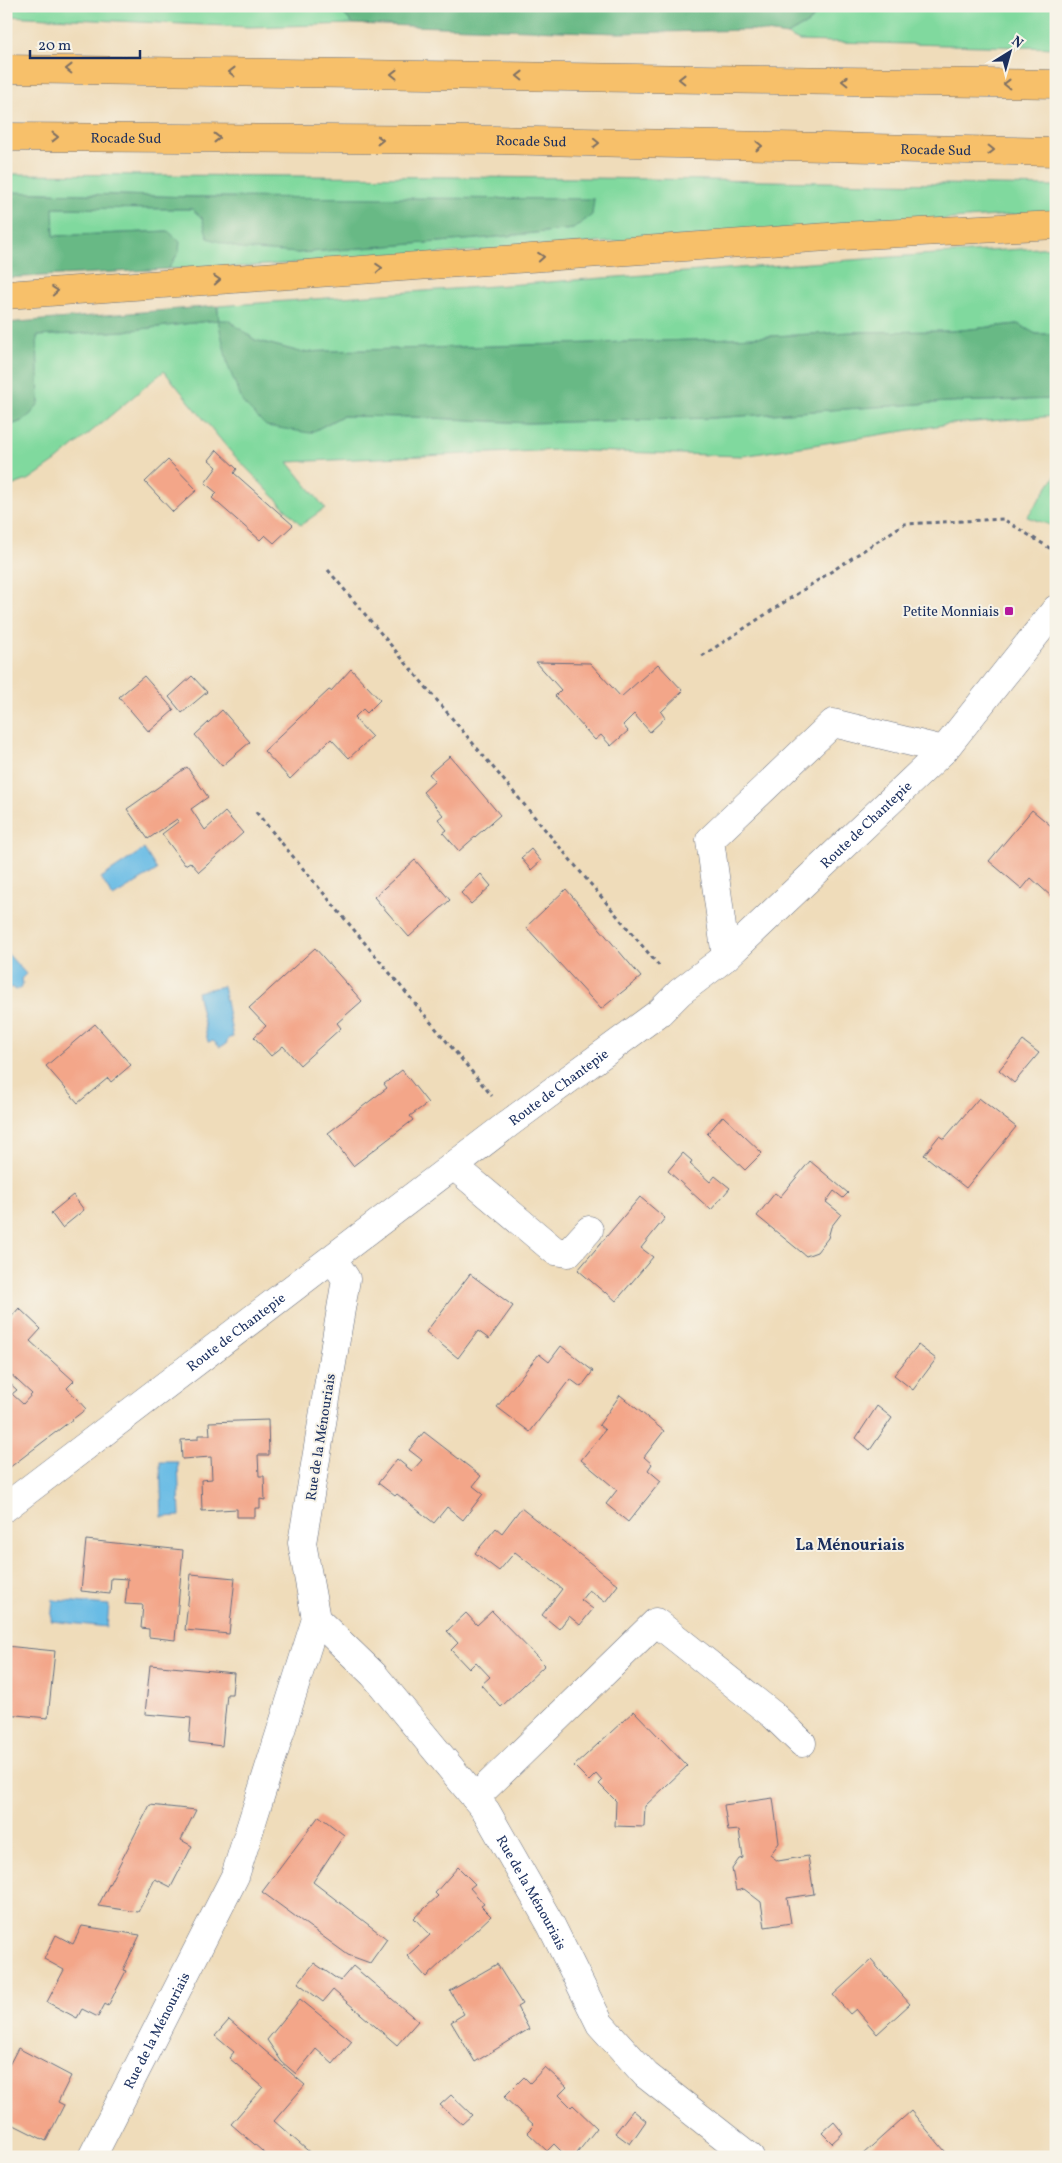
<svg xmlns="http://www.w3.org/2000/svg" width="1062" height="2163" font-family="Vollkorn,serif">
	<rect width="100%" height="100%" fill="#f7f3e8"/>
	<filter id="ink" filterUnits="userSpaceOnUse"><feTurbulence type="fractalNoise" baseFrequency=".02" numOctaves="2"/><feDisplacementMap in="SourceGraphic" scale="10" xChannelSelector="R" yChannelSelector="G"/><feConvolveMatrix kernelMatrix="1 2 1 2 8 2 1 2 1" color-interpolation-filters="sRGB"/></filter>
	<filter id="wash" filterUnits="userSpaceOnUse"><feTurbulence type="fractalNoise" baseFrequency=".0096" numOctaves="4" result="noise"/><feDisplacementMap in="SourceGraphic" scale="20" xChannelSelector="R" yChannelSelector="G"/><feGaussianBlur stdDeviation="1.12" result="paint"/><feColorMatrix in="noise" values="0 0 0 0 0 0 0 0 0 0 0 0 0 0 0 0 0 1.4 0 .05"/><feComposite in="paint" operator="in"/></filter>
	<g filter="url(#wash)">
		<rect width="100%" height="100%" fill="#efdcba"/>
		<path fill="#80d99e" stroke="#4e847e" d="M6,6H342L341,11L353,24L249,27L6,16Z
			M821,6H1056V48L799,41L787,35L810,22Z
			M6,174L594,178L1056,186V212L237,267L168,269L179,252L168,231L54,236L52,208L193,209L202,218L297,253L477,239L573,229L594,200L192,197L6,192Z
			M1056,247V334H1036L1017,324L952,331L853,332L693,340L300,352L255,340L228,320L310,433L342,416L414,417L527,423L712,418L948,402L1056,399V416L949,424L742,456L559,450L288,462L325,508L301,525L230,451L164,371L56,461L30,479L6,488V427L22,421L39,403L36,336L124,331L218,320V306L920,255Z
			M1056,475V527L1027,517Z"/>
		<path fill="#68b985" stroke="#427472" d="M342,6H821L810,22L787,35L752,30L618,33L353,24L341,11Z
			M6,192L192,197L594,199L592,215L573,229L477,239L297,253L242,249L208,238L202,218L192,209L53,208L54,236L168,231L180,242L179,252L168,269L6,278Z
			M217,306L219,320H228L255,340L300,352L693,340L853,332L952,331L1018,324L1036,334H1056V399L948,402L712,418L527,423L414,417L342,416L310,433L266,426L243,403L228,366L218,320L124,331L37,336L39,403L31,414L22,421L6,427V323Z"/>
		<path fill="#69bce5" stroke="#4276a2" d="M144,849L157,870L113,897L101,878Z
			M6,952L26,974L21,979L23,983L21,988L15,990L11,987L6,992Z
			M223,986L233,1037L229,1038L226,1044L220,1047L213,1041L208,1042L197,992Z
			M160,1462H178L180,1516L162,1517Z
			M53,1600L109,1605L107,1627L51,1621Z"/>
		<g id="blocks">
			<path fill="#f3a689" d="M217,450L237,469L234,473L293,525L274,543L265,535L260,540L212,498L217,493L205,483L217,467L209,460Z
				M168,460L197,490L173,512L145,482Z
				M536,662L590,663L621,697L658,664L683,691L661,712L665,718L650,732L634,714L623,725L628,731L611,746L601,735L595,740L555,696L561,690Z
				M351,669L380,700L367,713L363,709L354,718L372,737L349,758L331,739L290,779L264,751L329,690L331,691Z
				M144,676L174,710L149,732L119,697Z
				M192,676L207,692L182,713L169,697Z
				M222,710L250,742L222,766L195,735Z
				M450,756L500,815L459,851L443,833L447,830L438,819L443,815L423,792L435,781L429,774Z
				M187,767L208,797L191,809L205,830L225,812L243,833L199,872L190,862L185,865L162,834L179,821L177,819L148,839L127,809Z
				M1032,810L1056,830V892L1052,897L1031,878L1022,889L989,861Z
				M531,849L541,861L531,870L521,858Z
				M415,860L450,900L409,937L374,897Z
				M481,874L491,886L471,904L461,893Z
				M566,889L641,977L601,1009L526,927Z
				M315,948L362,1001L337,1023L341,1028L300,1065L283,1046L271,1056L254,1037L266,1026L249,1008Z
				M95,1024L131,1065L111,1082L108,1078L78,1103L46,1066Z
				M1023,1041L1039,1053L1014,1083L999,1070Z
				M402,1070L428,1103L410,1116L413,1120L353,1166L328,1133L387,1088L384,1084Z
				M979,1098L1016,1127L966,1188L924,1155L939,1136L944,1139Z
				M723,1116L762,1153L745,1170L707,1134Z
				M683,1153L692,1161L690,1164L710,1182L715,1176L730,1188L711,1210L668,1171Z
				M810,1161L848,1193L843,1198L834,1191L826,1202L841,1214L831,1227L828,1238L817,1252L806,1256L757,1216L775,1193L780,1197Z
				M73,1195L84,1210L62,1228L51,1213Z
				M640,1197L665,1218L641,1248L653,1257L616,1301L606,1292L605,1293L578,1270Z
				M470,1274L513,1306L489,1339L478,1331L458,1358L426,1332Z
				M19,1308L41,1329L30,1341L74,1381L67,1388L86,1409L9,1468L6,1465V1380L17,1390L12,1394L23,1404L32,1394L6,1370V1343L9,1340L6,1337V1326L8,1321Z
				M918,1345L936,1359L913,1390L894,1375Z
				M561,1346L593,1371L581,1387L570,1379L530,1432L497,1407L539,1354L549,1362Z
				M620,1395L664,1431L644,1457L652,1464L648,1470L661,1481L628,1522L606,1504L617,1490L581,1460L605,1430L599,1425Z
				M877,1406L892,1418L870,1450L856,1438Z
				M268,1420L269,1455H258L259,1476H264L265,1500L260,1499V1508H255V1517H237V1509L202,1511L201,1480L212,1479L211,1457L182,1459L181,1440L198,1439V1435H210L209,1422Z
				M424,1432L481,1476L473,1486L483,1494L463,1520L447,1507L434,1523L397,1494L395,1496L378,1483L397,1459L412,1471L422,1460L409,1450Z
				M521,1508L618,1585L605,1602L589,1590L581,1600L593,1609L580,1625L569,1616L559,1629L542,1615L562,1589L515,1552L499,1571L475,1553L496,1528L502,1533Z
				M86,1540L183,1550L175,1640L149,1637V1629L141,1628L143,1605L125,1604L128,1579L111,1578L110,1594L81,1591Z
				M191,1574L235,1578L229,1634L185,1630Z
				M492,1611L545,1665L501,1707L481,1685L490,1677L476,1662L469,1669L451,1650L458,1643L447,1631L466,1613L477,1625Z
				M6,1646L55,1651L48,1718L6,1714Z
				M150,1665L234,1673L232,1694H227L222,1746L189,1742L191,1718L145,1714Z
				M634,1711L687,1766L645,1806L644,1827L615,1826L616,1801L599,1784L602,1781L596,1774L589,1781L574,1766Z
				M773,1798L779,1843L770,1855L778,1861L808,1856L814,1894L787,1898L791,1923L765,1927L761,1902L744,1889L736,1891L732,1869L739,1859L743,1858L739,1830L728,1831L724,1805Z
				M150,1805L196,1810L181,1840L192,1846L171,1887L155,1879L138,1912L98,1906Z
				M319,1816L344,1835L313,1882L387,1939L370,1963L348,1955L262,1892Z
				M458,1867L475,1884L470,1888L484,1904L481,1906L491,1916L426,1977L407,1956L430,1935L414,1918L438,1896L435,1893Z
				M82,1926L140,1935L123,1970L126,1971L108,2006L105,2004L98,2017L82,2009L77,2018L47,2002L64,1970L44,1959L56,1935L73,1944Z
				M871,1960L910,2004L877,2034L856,2009L850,2014L833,1995Z
				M314,1963L340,1981L353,1966L418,2021L397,2045L333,1990L323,2002L298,1983Z
				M497,1964L522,2004L517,2007L529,2029L475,2062L451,2022L464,2014L450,1991Z
				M300,1999L352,2041L333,2064L316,2049L296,2074L282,2062L267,2040Z
				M229,2020L305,2085L274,2121L315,2157H269L231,2124L263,2087L229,2058L234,2052L215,2036Z
				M18,2048L71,2076L58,2102L64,2105L46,2141L6,2121V2071Z
				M545,2067L567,2087L559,2095L571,2107L573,2105L597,2128L574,2157H567L554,2144L547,2151L527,2132L534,2125L504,2097L524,2077L530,2083Z
				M451,2095L472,2115L462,2124L440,2105Z
				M633,2110L646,2121L630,2144L615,2133Z
				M911,2111L950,2157H865L863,2154Z
				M834,2122L843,2133L832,2143L822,2133Z"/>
		</g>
	</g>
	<g filter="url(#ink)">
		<use href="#blocks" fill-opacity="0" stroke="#656c7e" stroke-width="1"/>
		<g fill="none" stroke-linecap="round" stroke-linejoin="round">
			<defs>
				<g id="minor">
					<path d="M726,957L710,840L833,723L944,750"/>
					<path d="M454,1166L555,1251L568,1253L589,1230"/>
					<path id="s1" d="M333,1259L346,1279L302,1543L316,1619L374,1675L486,1811L551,1925L600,2024L646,2075L750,2157"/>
					<path id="s2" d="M6,1507L512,1121L660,1012L680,992L726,957L944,750L1056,609"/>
					<path d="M475,1798L656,1622L773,1715L802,1743"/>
					<path id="s3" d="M92,2157L235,1876L316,1619"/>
				</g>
				<g id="highway">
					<path d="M6,69L1056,84"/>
					<path id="s4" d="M6,137L495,140L1056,152"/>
					<path d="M6,295L842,236L1056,225"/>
				</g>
			</defs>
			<use href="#minor" stroke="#656c7e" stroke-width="29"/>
			<use href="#highway" stroke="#656c7e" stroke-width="29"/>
			<path stroke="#656c7e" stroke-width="3" stroke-dasharray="4 4" stroke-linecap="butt" d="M328,570L660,967
				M702,656L904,524L1003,519L1056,552
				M256,812L492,1096"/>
			<use href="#minor" stroke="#fff" stroke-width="28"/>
			<use href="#highway" stroke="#f7c06b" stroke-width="28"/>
		</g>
		<defs><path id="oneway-chevron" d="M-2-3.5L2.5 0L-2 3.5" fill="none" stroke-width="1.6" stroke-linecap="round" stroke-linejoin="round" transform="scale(1.25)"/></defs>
		<g stroke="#7e7064">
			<use href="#oneway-chevron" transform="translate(69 69) rotate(-179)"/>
			<use href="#oneway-chevron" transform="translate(232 72) rotate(-179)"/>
			<use href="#oneway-chevron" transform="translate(394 74) rotate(-179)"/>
			<use href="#oneway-chevron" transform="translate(520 76) rotate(-179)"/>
			<use href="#oneway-chevron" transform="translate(682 79) rotate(-179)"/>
			<use href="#oneway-chevron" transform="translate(845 81) rotate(-179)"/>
			<use href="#oneway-chevron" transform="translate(1007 84) rotate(-179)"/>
			<use href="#oneway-chevron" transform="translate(55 137)"/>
			<use href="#oneway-chevron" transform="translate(217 138)"/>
			<use href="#oneway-chevron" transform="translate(380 140)"/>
			<use href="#oneway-chevron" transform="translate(596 143) rotate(1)"/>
			<use href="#oneway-chevron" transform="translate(759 146) rotate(1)"/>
			<use href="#oneway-chevron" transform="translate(991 150) rotate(1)"/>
			<use href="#oneway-chevron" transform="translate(541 257) rotate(-4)"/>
			<use href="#oneway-chevron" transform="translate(379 268) rotate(-4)"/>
			<use href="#oneway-chevron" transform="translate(217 280) rotate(-4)"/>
			<use href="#oneway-chevron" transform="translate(55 291) rotate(-4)"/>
		</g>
	</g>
	<rect fill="#b5179e" stroke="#f7f3e8" stroke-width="2" x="1004" y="606" width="10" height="10" rx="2.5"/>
	<g text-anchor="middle" stroke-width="4" stroke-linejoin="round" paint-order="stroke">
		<g font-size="14" fill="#1b2f5e" stroke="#f7f3e8">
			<text dy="5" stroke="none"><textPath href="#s4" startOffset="120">Rocade Sud</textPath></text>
			<text dy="5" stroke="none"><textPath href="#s4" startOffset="525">Rocade Sud</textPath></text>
			<text dy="5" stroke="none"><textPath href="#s4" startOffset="930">Rocade Sud</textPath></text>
			<text dy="5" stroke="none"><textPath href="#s2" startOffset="1099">Route de Chantepie</textPath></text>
			<text dy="5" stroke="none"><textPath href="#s2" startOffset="694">Route de Chantepie</textPath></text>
			<text dy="5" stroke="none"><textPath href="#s2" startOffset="289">Route de Chantepie</textPath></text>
			<text transform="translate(320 1437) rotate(-81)" y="5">Rue de la Ménouriais</text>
			<text dy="5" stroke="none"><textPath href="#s1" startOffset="719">Rue de la Ménouriais</textPath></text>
			<text dy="5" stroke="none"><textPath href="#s3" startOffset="142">Rue de la Ménouriais</textPath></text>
		</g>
		<g font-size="14" fill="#1b2f5e" stroke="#f7f3e8" text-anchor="end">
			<text x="999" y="616">Petite Monniais</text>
		</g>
		<g font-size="16" font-weight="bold" fill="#1b2f5e" stroke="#f7f3e8">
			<text x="850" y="1550">La Ménouriais</text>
		</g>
	</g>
	<rect width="1062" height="2163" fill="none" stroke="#f7f3e8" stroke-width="25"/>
	<g transform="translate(1010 52) rotate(37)" stroke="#f7f3e8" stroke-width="4" paint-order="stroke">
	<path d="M0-4L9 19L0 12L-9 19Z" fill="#1b2f5e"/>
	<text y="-8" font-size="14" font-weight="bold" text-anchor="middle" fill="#1b2f5e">N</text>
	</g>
	<path d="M30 50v8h110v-8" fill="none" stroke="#1b2f5e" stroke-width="2.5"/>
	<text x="38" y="50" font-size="15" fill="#1b2f5e" stroke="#f7f3e8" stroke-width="4" paint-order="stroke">20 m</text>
</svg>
